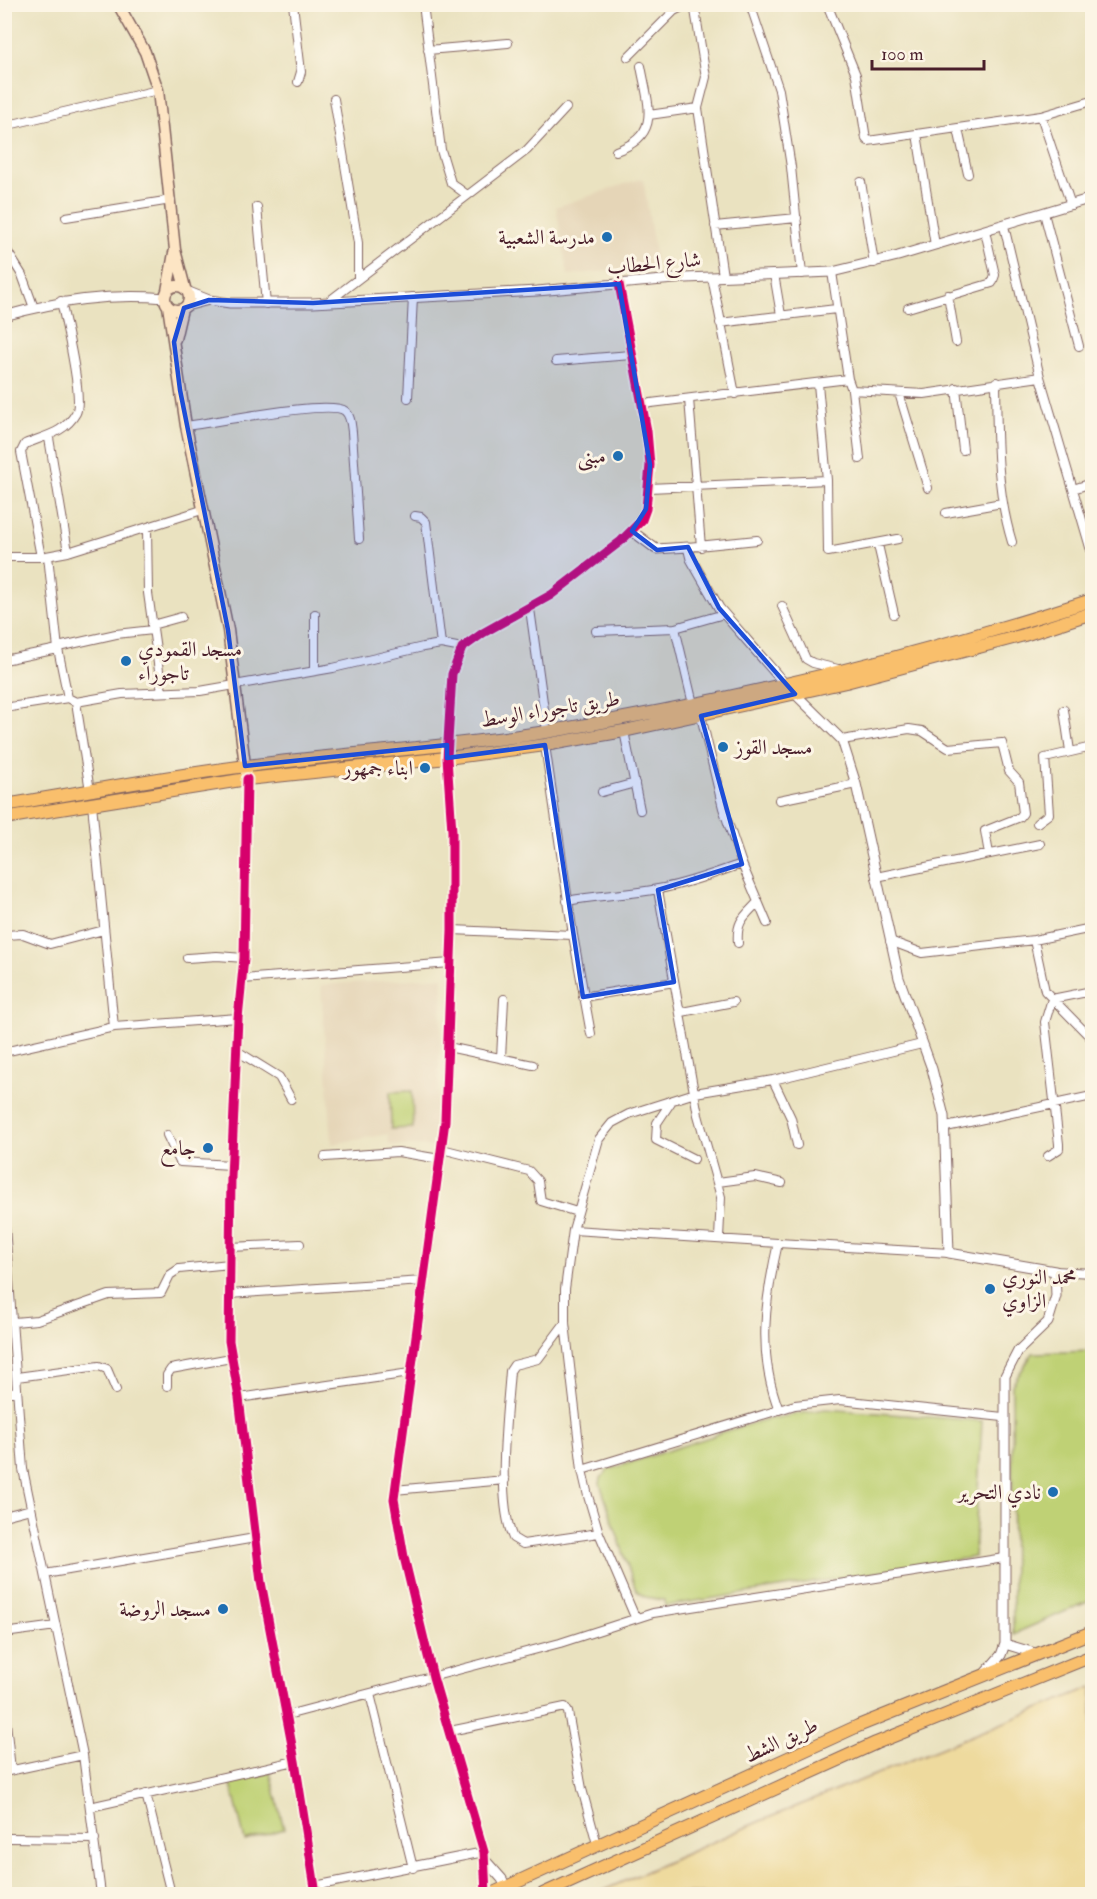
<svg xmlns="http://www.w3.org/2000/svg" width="1097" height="1899" font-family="'IM FELL Double Pica',Amiri,serif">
	<rect width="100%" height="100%" fill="#fcf5e5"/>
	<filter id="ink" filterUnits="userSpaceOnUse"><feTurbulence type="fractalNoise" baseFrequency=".0167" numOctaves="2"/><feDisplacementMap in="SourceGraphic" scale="12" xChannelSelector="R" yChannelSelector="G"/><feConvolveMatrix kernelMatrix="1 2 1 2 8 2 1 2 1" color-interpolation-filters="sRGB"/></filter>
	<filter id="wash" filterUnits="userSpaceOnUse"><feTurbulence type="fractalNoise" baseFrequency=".008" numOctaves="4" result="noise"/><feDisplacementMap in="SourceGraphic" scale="24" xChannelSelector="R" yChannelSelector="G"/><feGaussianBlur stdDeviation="1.35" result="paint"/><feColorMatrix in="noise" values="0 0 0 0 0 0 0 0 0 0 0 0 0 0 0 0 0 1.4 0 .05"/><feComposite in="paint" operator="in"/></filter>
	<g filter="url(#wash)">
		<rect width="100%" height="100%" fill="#eae2c0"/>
		<path fill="#e5d5b7" d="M643,178L657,266L568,275L556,207Z
			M443,977L436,1147L389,1145L388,1134L332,1144L321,985Z"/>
		<path fill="#bfd174" stroke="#847850" stroke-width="1.5" d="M412,1091L413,1128L391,1129L390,1092Z
			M1092,1351V1600L1013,1634L1012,1385L1033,1353Z
			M825,1409L982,1421L974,1557L665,1606L664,1600L645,1597L636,1590L600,1484L601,1478L608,1470L713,1436L719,1433L764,1420Z
			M270,1772L284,1829L245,1841L231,1784Z"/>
		<path fill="#eeda9e" stroke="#9c7c64" stroke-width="1.5" d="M1092,1687V1894H595L758,1822Z"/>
	</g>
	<g filter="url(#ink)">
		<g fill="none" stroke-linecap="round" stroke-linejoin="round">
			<defs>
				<path id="minor" d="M293,4L301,72L298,82
					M423,4L441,150L451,183L467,195
					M694,4L706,77L698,108L723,276
					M750,4L779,90L791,167L802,274
					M827,4L856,75L866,139L868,141L1041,116L1092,101
					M428,50L508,43
					M628,57L674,11L688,4
					M334,99L358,243V279
					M649,115L698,108
					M1041,116L1071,205
					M4,126L158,90
					M958,129L968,174
					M917,134L935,245
					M616,151C662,135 648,105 641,66
					M861,182L874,263
					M257,207L266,304
					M1044,213L1079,346
					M66,217L171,200
					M715,226L797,218
					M1004,226L1040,377L1092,554
					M4,246L22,275L34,308
					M832,272L848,379L852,390L860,459
					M774,274L781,315
					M712,277L735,394
					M948,295L956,342
					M328,302L527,150L566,108
					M908,308L992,283L995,275L985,231
					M720,323L836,309
					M556,361L631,355
					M996,382C997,436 996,490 1012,542
					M818,384L827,480L828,552L898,539
					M956,388L963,450
					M852,390L924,394L1040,377
					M899,393L928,488
					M408,398L413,297
					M689,399L701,547
					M643,404L848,379
					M186,426C211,423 331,399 345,411C351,416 351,425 352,432L359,539
					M49,438L68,552
					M649,488L827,480
					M1073,489L1092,483
					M946,513L1002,503
					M415,516L421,517L426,522L441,644
					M147,529L148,593L162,692
					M878,545L894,614
					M688,547L757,540
					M48,556L58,649L68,698
					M4,557H41L68,552L202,510
					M41,557L21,452L25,444C44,436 65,433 76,413C84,398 65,321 61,301
					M782,606L806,659L813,663L838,669
					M530,609L547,731
					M315,614V669
					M152,625L181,617
					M675,628L693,704
					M596,631L675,628L724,614
					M58,647L116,634L153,630
					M4,660L58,649
					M76,702L90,791
					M4,708L68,698L76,702L122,694L200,691L333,668L423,647L441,644L462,648
					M1064,710L1070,751
					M701,716L723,808L742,864L767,923
					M624,731L640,810
					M842,740L909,729L922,731L948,748L1002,743L1009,771L1019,782L1023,813L1020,817L985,831L989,854
					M247,779L244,958L238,1018L231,1177L229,1341L239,1398L261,1582L295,1761L316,1894
					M602,792L635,783
					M779,800L856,784
					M92,804L114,1027
					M1037,823L1049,814L1045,758L1092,747
					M876,877L1040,844
					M658,890L698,1115L721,1197L719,1238
					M567,901C597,895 628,895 658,889C688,884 714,873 742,864
					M452,930L573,935L545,745
					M4,935L23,934L50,944L104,930
					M573,935L591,1034
					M1034,940L1045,991L1092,1039
					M890,941L922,953L1034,940L1092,928
					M738,943C736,921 744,917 758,902
					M187,958L217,956L244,958
					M242,979L451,963
					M583,997L674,982
					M682,1012L733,1002
					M448,1047L533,1065
					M237,1051L279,1077L291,1099
					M4,1052L114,1027L238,1018
					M501,1058L504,999
					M773,1080L791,1118L797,1145
					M671,1102L657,1123L656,1140L694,1159
					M946,1127L1092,1096
					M167,1135L180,1162L231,1165
					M442,1149L529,1171L538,1181L541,1201L577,1212
					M1048,1156L1059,1149V1144L1045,1022L1052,999L1092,991
					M325,1157L398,1152L440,1159
					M718,1182L755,1177L782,1183
					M4,1213L23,1469L83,1755L101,1894
					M573,1230L778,1243C765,1300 757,1354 779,1410
					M778,1243L949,1253
					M230,1247L300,1244
					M1055,1271L1092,1273
					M229,1294L423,1281
					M14,1322L37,1320L109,1295L161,1293L170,1275L179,1269L230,1264
					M565,1323L538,1359L514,1365L510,1371C507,1413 496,1500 513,1538L523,1544L599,1533
					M17,1377L99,1366L107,1369L116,1390
					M167,1386V1375L171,1369L231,1358
					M4,1393L17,1391
					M239,1398L410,1373
					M582,1470L795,1405L840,1400L1003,1417
					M394,1490L505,1480
					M4,1516L31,1509
					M45,1574L255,1538
					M635,1617L599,1533L588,1496L582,1470L565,1323V1289L573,1230L599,1139L612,1123L629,1114L695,1093L773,1080L922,1044
					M4,1633L56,1626
					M370,1694L413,1868
					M4,1703L11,1770
					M287,1715L560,1643L653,1613L1004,1558
					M450,1731L565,1707L568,1712L582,1789L597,1844
					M4,1772L83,1755
					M146,1794L171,1894
					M90,1807L295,1761
					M9,1838L95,1839
					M315,1886L484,1852"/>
				<path id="tertiary" d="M189,292L209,300L230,303H313L537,291L686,278L832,272L898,256L1092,198
					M186,306L209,300
					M4,316C58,301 109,293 165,298
					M632,531L656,549L688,547L691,559L719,608L784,683L842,740L856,784L899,978L932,1069L944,1116L949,1253L1055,1271L1056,1296L1048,1322L1018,1351L1005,1376V1644L1001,1655L986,1672
					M1005,1644L1035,1653
					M486,1861L502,1879L509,1894
					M486,1894L484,1852L433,1677L404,1557L394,1499L445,1121L452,930V831L447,758L452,674L462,648L483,633L551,595L621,541L642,520L646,509L650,465L647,431L619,284"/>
				<path id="secondary" d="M118,4L145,52L158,90L175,250L185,288
					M165 298a12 12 0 1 1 24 0a12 12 0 1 1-24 0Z
					M167,291L174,253
					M168,306L186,426L228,630L246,773
					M175,339L182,309"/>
				<path id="primary" d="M4,805C85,792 166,776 247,766C346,753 446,748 546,732C730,701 915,657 1092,600
					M4,818L247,779L447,758L545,745L624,731L846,682L1024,635L1092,613"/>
				<path id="trunk" d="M491,1894L858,1726L1092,1632
					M543,1894L876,1743L1092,1656"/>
			</defs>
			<use href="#minor" stroke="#82635f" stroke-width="10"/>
			<use href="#tertiary" stroke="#82635f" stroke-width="11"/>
			<use href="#secondary" stroke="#82635f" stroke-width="13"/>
			<use href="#primary" stroke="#82635f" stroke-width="14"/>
			<use href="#trunk" stroke="#82635f" stroke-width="14"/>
			<use href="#minor" stroke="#fff" stroke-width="8"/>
			<use href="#tertiary" stroke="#fff" stroke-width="9"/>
			<use href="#secondary" stroke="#fde5c4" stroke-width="10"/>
			<use href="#primary" stroke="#f9bf6c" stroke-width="12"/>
			<use href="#trunk" stroke="#f9bf6c" stroke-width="12"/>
			<defs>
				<path id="cycleway" d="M247,779L244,958L238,1018L231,1177L229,1341L239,1398L261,1582L295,1761L316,1894
					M486,1894L484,1852L433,1677L404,1557L394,1499L445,1121L452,930V831L447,758L452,674L462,648L483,633L551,595L621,541L642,520L646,509L650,465L647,431L619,284"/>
			</defs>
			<use href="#cycleway" stroke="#fcf5e5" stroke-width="13"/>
			<use href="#cycleway" stroke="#d6006c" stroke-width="9"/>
		</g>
	</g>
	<path fill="#1d4ed8" fill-opacity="0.2" stroke="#1d4ed8" stroke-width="4.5" stroke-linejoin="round" d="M619,284L650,465L646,509L632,531L657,550L688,547L719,608L795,694L701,716L742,864L658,890L674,982L583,997L545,745L447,758V745L245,766L228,630L180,390L174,342L184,308L209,300L313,303Z"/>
	<g fill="#1f6fb2" stroke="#fcf5e5" stroke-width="2">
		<circle cx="607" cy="237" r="6"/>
		<circle cx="618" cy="456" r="6"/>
		<circle cx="126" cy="661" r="6"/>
		<circle cx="723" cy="747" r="6"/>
		<circle cx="425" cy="768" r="6"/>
		<circle cx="208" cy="1148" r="6"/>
		<circle cx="990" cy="1289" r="6"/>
		<circle cx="1053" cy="1492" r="6"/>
		<circle cx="223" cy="1609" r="6"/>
	</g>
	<g text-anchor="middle" stroke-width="6" stroke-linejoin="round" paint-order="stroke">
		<g font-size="21" fill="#4a1f2b" stroke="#fcf5e5" text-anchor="end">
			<text x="595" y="244">مدرسة الشعبية</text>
			<text x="606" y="463">مبنى</text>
			<text x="138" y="656" text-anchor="start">مسجد القمودي<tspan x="138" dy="24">تاجوراء</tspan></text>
			<text x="735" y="754" text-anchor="start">مسجد القوز</text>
			<text x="413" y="775">ابناء جمهور</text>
			<text x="196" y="1155">جامع</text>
			<text x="1002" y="1284" text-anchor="start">محمد النوري<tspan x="1002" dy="24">الزاوي</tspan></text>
			<text x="1041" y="1499">نادي التحرير</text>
			<text x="211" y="1616">مسجد الروضة</text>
		</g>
		<g font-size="21" fill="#4a1f2b" stroke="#fcf5e5">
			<text transform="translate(654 263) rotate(-5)" y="7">شارع الحطاب</text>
			<text transform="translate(550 709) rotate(-9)" y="7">طريق تاجوراء الوسط</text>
			<text transform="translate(781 1740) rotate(-25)" y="7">طريق الشط</text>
		</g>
	</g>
	<rect width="1097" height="1899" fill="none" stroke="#fcf5e5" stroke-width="24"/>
	<path d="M872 60v9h112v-9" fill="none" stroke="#4a1f2b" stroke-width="3"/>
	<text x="881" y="60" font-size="18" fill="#4a1f2b" stroke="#fcf5e5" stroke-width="4.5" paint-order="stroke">100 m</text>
</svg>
